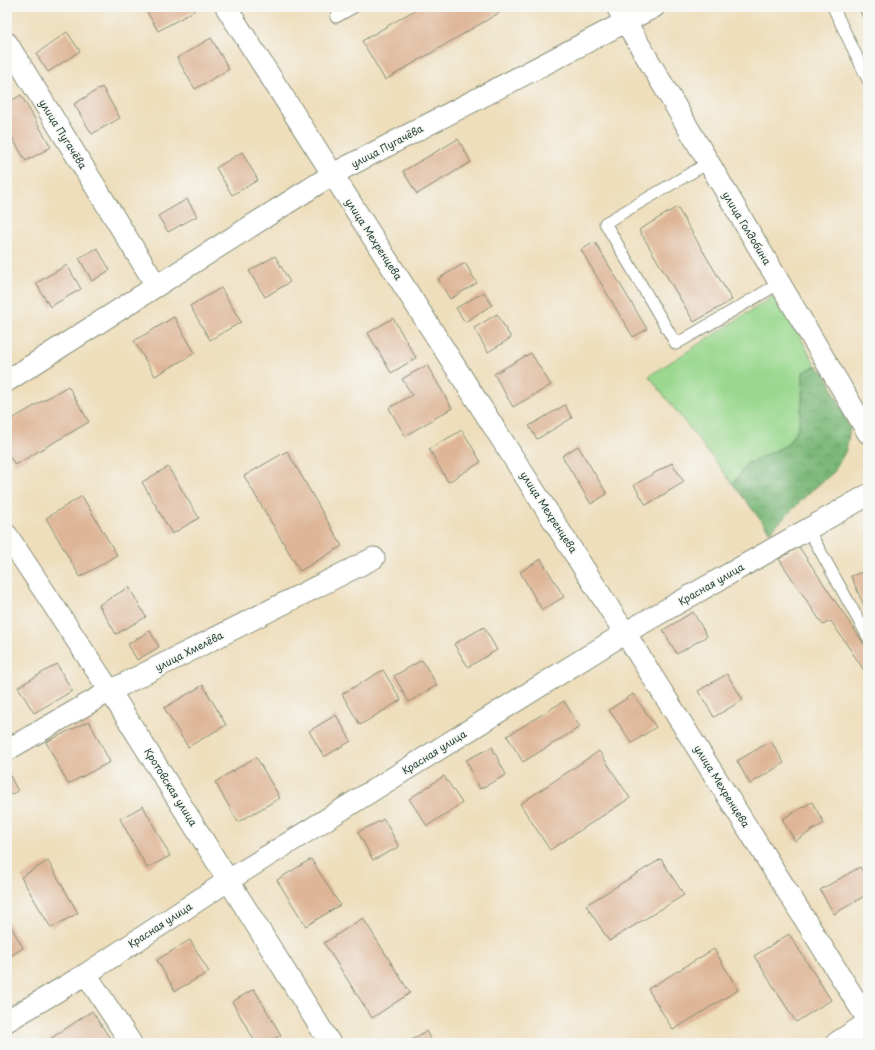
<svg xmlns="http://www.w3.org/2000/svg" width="875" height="1050" font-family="'Playpen Sans',sans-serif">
	<defs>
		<pattern id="forest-crowns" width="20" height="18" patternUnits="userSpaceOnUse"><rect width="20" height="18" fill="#7bb879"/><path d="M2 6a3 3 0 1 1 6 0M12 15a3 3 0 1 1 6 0" fill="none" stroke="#649764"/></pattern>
	</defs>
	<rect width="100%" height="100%" fill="#f6f6f2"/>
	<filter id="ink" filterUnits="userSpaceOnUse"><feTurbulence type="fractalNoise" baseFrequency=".025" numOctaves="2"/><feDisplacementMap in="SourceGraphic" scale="8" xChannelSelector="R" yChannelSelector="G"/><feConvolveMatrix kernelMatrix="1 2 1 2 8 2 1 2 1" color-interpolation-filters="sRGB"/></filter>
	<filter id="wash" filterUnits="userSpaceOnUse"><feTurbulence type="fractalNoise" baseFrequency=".012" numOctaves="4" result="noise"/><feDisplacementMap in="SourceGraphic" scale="16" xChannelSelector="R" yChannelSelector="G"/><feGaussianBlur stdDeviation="0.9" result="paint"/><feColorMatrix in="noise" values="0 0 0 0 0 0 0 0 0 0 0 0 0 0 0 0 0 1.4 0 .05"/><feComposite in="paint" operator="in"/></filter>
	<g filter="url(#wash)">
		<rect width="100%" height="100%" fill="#eedebc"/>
		<path fill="#9ad88e" stroke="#5c8a61" d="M777,294L816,366L803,372L802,402L798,428L787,445L746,464L733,484L649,376Z"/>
		<path fill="url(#forest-crowns)" stroke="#4d7a56" d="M816,366L826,374L850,428L846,450L834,472L811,491L770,532L733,484L746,464L787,445L798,428L802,402L803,372Z"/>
		<g id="blocks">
			<path fill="#deb697" d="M144,7H192L194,11L158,31Z
				M420,7H509L385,80L362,41Z
				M858,7H868V28Z
				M67,32L80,51L48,72L36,54Z
				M211,38L229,69L195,89L177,58Z
				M102,87L120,118L92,134L74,104Z
				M21,95L51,147L26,161L7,129V103Z
				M458,139L471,162L417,194L403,171Z
				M242,152L258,180L232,195L216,168Z
				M187,199L197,216L168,232L158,216Z
				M677,207L732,300L694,322L639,230Z
				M595,242L647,329L633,337L581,250Z
				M97,248L110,270L92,281L79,258Z
				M275,256L290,282L265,297L249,271Z
				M465,263L477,283L450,299L438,279Z
				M67,265L81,289L50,307L36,283Z
				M221,288L241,322L210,340L190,306Z
				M484,292L492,305L465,322L456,308Z
				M497,314L511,338L488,352L474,328Z
				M174,317L195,353L155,376L134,341Z
				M393,318L416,358L391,373L368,333Z
				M531,353L551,385L513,407L494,374Z
				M427,365L452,408L405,436L389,408L412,395L402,379Z
				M68,386L89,422L15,465L7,452V422Z
				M565,405L572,418L537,439L529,426Z
				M462,430L481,462L448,482L429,449Z
				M578,446L607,494L591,504L562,456Z
				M287,451L342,546L300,571L244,476Z
				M672,463L684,482L646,505L634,485Z
				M168,467L199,518L172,534L142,482Z
				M82,496L117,555L80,577L46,518Z
				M799,547L868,650V676L831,621L823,625L779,559Z
				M541,559L564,597L542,610L520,572Z
				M868,570V615L851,576Z
				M129,587L146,617L116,634L99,605Z
				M693,612L707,636L677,654L663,630Z
				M484,627L497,650L468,667L454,644Z
				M150,631L159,647L137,660L128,644Z
				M422,660L437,685L409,702L394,676Z
				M57,664L72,691L34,713L18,687Z
				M383,670L401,700L360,725L342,694Z
				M727,674L743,700L714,717L698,691Z
				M203,685L226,725L188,747L164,708Z
				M633,694L656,727L632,743L609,710Z
				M564,701L580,727L523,762L507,736Z
				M336,715L351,741L324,757L309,731Z
				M89,721L110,762L68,784L46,742Z
				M771,741L784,763L750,784L737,761Z
				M492,747L506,775L480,789L466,760Z
				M599,751L630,798L550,850L520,804Z
				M256,757L280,798L238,822L215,782Z
				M7,770L18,791L7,796Z
				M444,776L462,803L427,826L409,799Z
				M812,802L824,823L795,841L782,819Z
				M143,806L170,856L147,868L120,819Z
				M384,819L399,847L373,860L358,832Z
				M311,859L340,905L306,926L277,880Z
				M661,859L684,895L609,941L586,905Z
				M48,861L78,913L51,928L21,877Z
				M860,867L868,880V894L834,914L820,890Z
				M363,918L410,993L372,1018L324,943Z
				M7,919L23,948L7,958Z
				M789,934L831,1000L796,1022L754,956Z
				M190,940L209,972L175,991L157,960Z
				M714,949L738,990L673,1030L648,989Z
				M254,989L281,1035L267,1043H256L232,1002Z
				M92,1011L113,1043H52L50,1039Z
				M426,1031L433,1043H407Z"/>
		</g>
	</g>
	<g filter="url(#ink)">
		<use href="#blocks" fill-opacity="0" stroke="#868e78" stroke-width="1"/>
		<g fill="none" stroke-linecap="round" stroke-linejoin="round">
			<defs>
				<path id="lane" d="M833,7L868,80
					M336,17L354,7
					M708,163L605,223L676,344L780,283
					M808,529L868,637"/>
				<path id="street" d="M226,7L625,633L868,1020
					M617,7L868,433
					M7,43L156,285
					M7,381L333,174L654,7
					M7,535L110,691L330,1043
					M7,750L110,691L374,558
					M86,974L131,1043
					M7,1021L86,974L229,880L625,633L868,495"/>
				<path id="secondary" d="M837,1043L868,1023"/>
			</defs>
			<use href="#lane" stroke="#868e78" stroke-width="13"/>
			<use href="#street" stroke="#868e78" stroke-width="23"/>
			<use href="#secondary" stroke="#868e78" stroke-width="24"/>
			<use href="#lane" stroke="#fff" stroke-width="11"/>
			<use href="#street" stroke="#fff" stroke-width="21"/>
			<use href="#secondary" stroke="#fff" stroke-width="22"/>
		</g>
	</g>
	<g text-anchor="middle" stroke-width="3" stroke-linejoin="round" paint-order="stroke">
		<g font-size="10" fill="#1f3d34" stroke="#f6f6f2">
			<text transform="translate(63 134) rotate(58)" y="4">улица Пугачёва</text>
			<text transform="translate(387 146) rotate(-28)" y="4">улица Пугачёва</text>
			<text transform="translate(747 228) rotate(59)" y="4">улица Голдобина</text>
			<text transform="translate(374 239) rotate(57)" y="4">улица Мехренцева</text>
			<text transform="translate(549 512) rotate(57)" y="4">улица Мехренцева</text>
			<text transform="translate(711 584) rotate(-30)" y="4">Красная улица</text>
			<text transform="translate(189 651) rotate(-27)" y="4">улица Хмелёва</text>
			<text transform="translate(434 752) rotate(-32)" y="4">Красная улица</text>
			<text transform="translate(722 786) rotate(58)" y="4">улица Мехренцева</text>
			<text transform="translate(171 787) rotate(58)" y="4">Кротовская улица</text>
			<text transform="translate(160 925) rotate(-33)" y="4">Красная улица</text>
		</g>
	</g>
	<rect width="875" height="1050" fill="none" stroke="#f6f6f2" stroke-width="24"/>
</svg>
